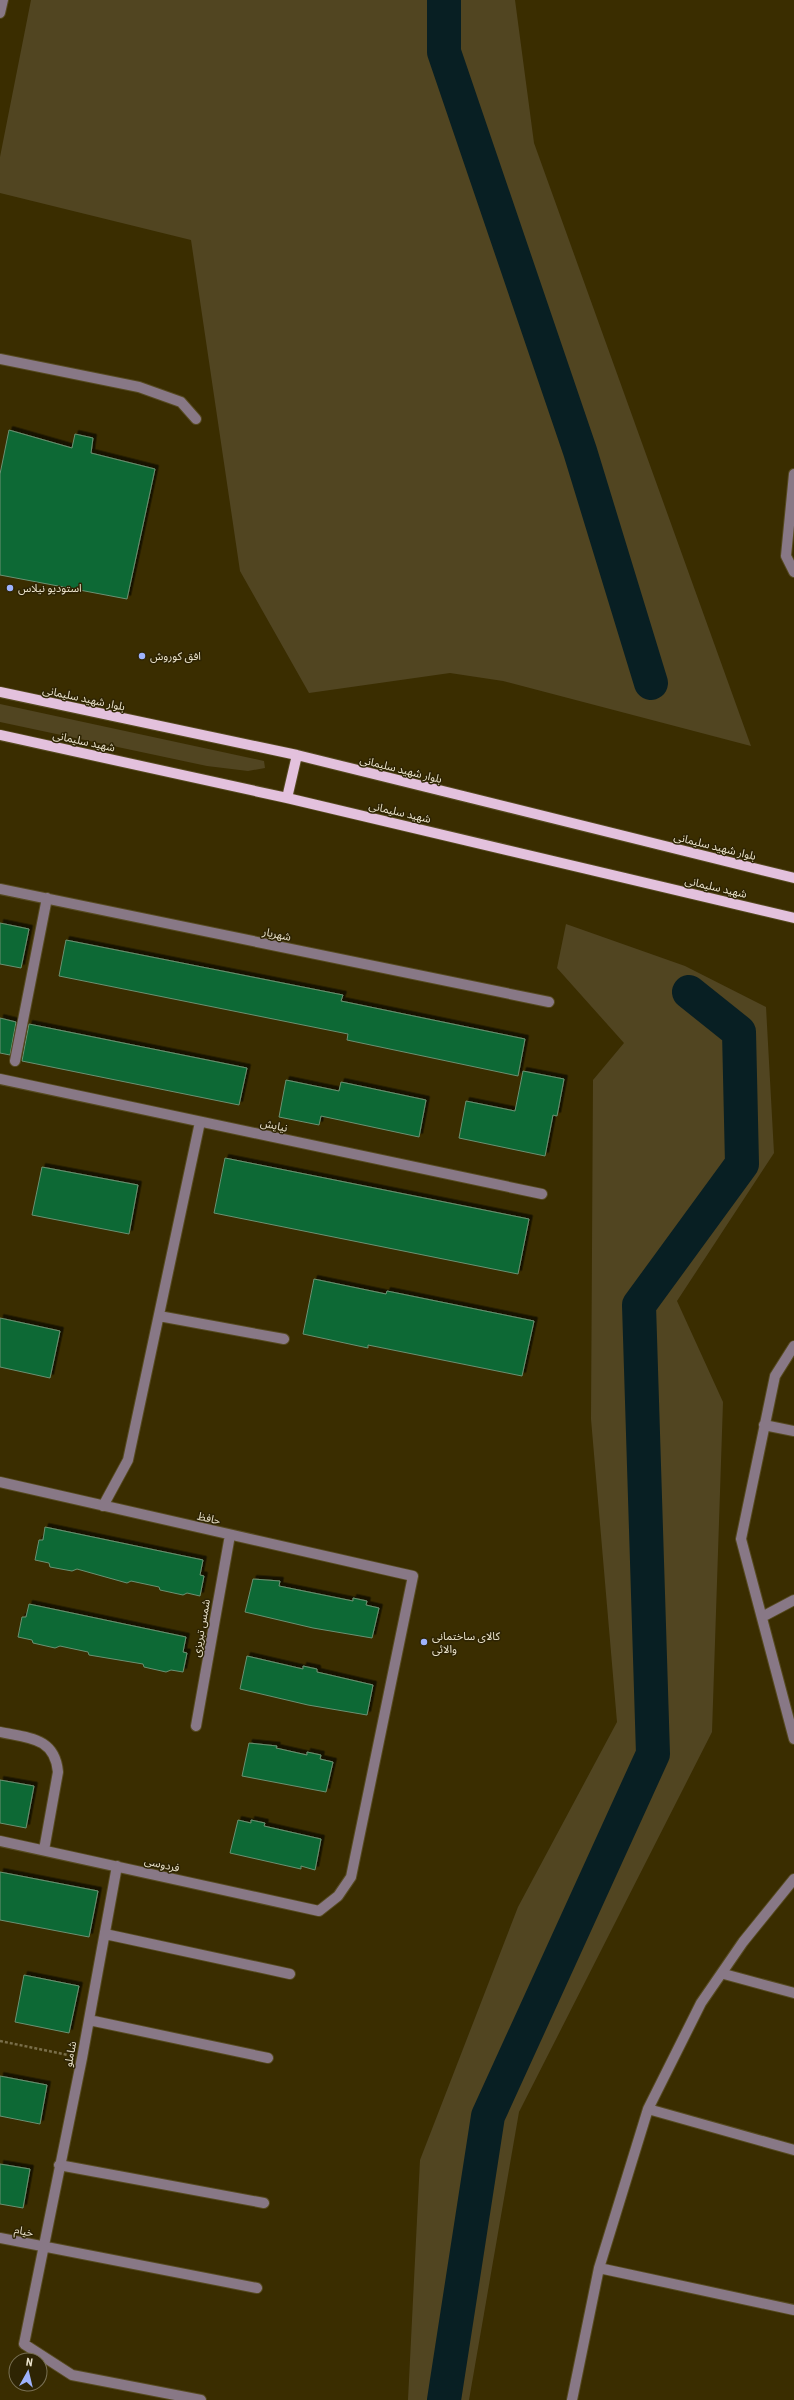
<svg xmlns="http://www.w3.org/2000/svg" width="794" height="2400" font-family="'Roboto Condensed','Noto Sans Arabic',sans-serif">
	<defs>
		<filter id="shadow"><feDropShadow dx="3.5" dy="-3.5" stdDeviation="0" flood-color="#0009"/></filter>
	</defs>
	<rect width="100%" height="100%" fill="#3a2d00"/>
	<path fill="#514521" d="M31,0H515L534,143L751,746L503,681L450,673L309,693L240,571L191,240L0,193V157Z
		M0,704L264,761L265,768L248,771L207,766L0,722Z
		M566,924L685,966L766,1007L774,1153L677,1301L723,1402L712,1732L519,2112L469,2400H408L420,2160L518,1907L617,1722L591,1419L593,1080L624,1043L557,968Z"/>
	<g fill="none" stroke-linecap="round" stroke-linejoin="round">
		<path stroke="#081f23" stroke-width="34" d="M444,0V52L580,451L651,683
			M444,2400L488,2116L653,1754L639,1305L742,1164L739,1032L689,992"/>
	</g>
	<path fill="#0c6934" stroke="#6a9173" filter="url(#shadow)" d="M9,430L72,448L75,434L93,438L91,453L155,469L127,599L0,575V474Z
		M0,923L29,929L21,968L0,964Z
		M66,940L343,995L341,1001L525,1039L518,1076L347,1040L348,1034L59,976Z
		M0,1018L16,1022L10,1055L0,1053Z
		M29,1024L247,1068L239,1105L22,1061Z
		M523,1071L564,1079L557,1116L553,1115L545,1156L459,1138L466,1101L515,1111Z
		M286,1080L339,1091L341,1082L426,1100L419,1137L321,1116L319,1125L279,1117Z
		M225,1158L529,1219L518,1274L214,1213Z
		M42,1167L138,1185L129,1234L32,1215Z
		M314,1279L386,1294L387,1291L534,1321L522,1376L368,1345V1348L303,1334Z
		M0,1318L60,1331L50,1378L0,1367Z
		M45,1527L203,1560L200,1575L204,1576L200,1596L187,1593L183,1595L160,1590L159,1587L131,1581L127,1583L77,1569L72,1571L50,1567L49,1563L35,1560L39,1540H43Z
		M253,1579L280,1581L279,1586L353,1601V1598L367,1601L366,1605L379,1608L372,1638L313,1628L245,1612Z
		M29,1604L186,1637L183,1652L187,1653L183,1672L171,1670L166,1672L144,1667L143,1664L89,1655L88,1652L60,1646L55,1648L33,1643L32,1640L18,1637L22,1617H26Z
		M247,1656L303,1669V1666L317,1669V1672L373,1685L367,1715L308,1705L240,1689Z
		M249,1743L277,1746L276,1748L307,1755V1752L321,1755L320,1759L333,1762L326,1792L242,1776Z
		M0,1780L34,1786L26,1828L0,1823Z
		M238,1820L251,1823V1820L265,1823L264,1826L321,1839L315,1870L301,1866V1869L230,1853Z
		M0,1872L98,1891L89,1937L0,1920Z
		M24,1975L79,1986L69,2033L15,2022Z
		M0,2076L47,2085L40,2124L0,2116Z
		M0,2164L30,2169L23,2208L0,2204Z"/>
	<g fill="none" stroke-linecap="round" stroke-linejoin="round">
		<defs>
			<path id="minor" d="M0,13L3,0
				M0,359L139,387L181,402L196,419
				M794,474L786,556L794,572
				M0,889L549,1002
				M15,1061L47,898
				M0,1079L542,1194
				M159,1316L284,1339
				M794,1346L775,1376L741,1539L794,1739
				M764,1425L794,1431
				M0,1482L413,1576L351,1877L338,1896L319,1911L0,1841
				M103,1506L128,1460L200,1122
				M762,1617L794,1600
				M196,1726L230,1535
				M0,1732C28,1738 55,1737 58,1772L44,1850
				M117,1866L82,2058L24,2344L72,2375L201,2400
				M105,1934L290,1974
				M724,1974L794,1993
				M89,2020L268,2058
				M648,2109L794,2150
				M59,2165L264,2203
				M0,2238L257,2288
				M599,2268L794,2310
				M572,2400L599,2268L648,2109L701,2003L743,1942L794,1879"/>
			<path id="major" d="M0,692L297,755L794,878
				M0,735L287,798L794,918
				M287,798L297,755"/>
		</defs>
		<use href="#minor" stroke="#564a20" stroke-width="12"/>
		<use href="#major" stroke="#564a20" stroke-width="12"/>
		<path stroke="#796e49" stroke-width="2.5" stroke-dasharray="3 2" stroke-linecap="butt" d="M0,2041L68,2055"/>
		<use href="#minor" stroke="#887886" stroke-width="10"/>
		<use href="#major" stroke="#e3c1dd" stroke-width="10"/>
	</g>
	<g fill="#9eb3fd" stroke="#2e2403" stroke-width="1.5">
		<circle cx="10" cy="588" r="4"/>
		<circle cx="142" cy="656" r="4"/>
		<circle cx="424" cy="1642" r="4"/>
	</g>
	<g text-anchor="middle" stroke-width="3" stroke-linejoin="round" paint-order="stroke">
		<g font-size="11" fill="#e9e1ca" stroke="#2e2403" text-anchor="start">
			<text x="18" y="592">استودیو نیلاس</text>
			<text x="150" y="660">افق کوروش</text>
			<text x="432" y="1640">کالای ساختمانی<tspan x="432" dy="13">والائی</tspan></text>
		</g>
		<g font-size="11" fill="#e9e1ca" stroke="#2e2403">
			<text transform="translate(84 698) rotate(12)" y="4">بلوار شهید سلیمانی</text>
			<text transform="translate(84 741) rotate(12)" y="4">شهید سلیمانی</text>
			<text transform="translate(401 769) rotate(14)" y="4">بلوار شهید سلیمانی</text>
			<text transform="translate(400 812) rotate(13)" y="4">شهید سلیمانی</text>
			<text transform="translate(715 846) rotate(14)" y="4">بلوار شهید سلیمانی</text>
			<text transform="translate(716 887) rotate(13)" y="4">شهید سلیمانی</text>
			<text transform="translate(277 934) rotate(12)" y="4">شهریار</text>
			<text transform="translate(274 1125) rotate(12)" y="4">نیایش</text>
			<text transform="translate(209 1518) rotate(13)" y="4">حافظ</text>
			<text transform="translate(201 1628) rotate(-80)" y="4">شمس تبریزی</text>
			<text transform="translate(162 1864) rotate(13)" y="4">فردوسی</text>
			<text transform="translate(70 2054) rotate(-79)" y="4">شاملو</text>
			<text transform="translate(24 2231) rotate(11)" y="4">خیام</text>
		</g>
	</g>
	<g transform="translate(28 2372) rotate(8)"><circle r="19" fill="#2e2403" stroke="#797053"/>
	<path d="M0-3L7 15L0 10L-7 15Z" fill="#9eb3fd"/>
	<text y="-6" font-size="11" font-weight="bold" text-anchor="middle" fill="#e9e1ca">N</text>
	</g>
</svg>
